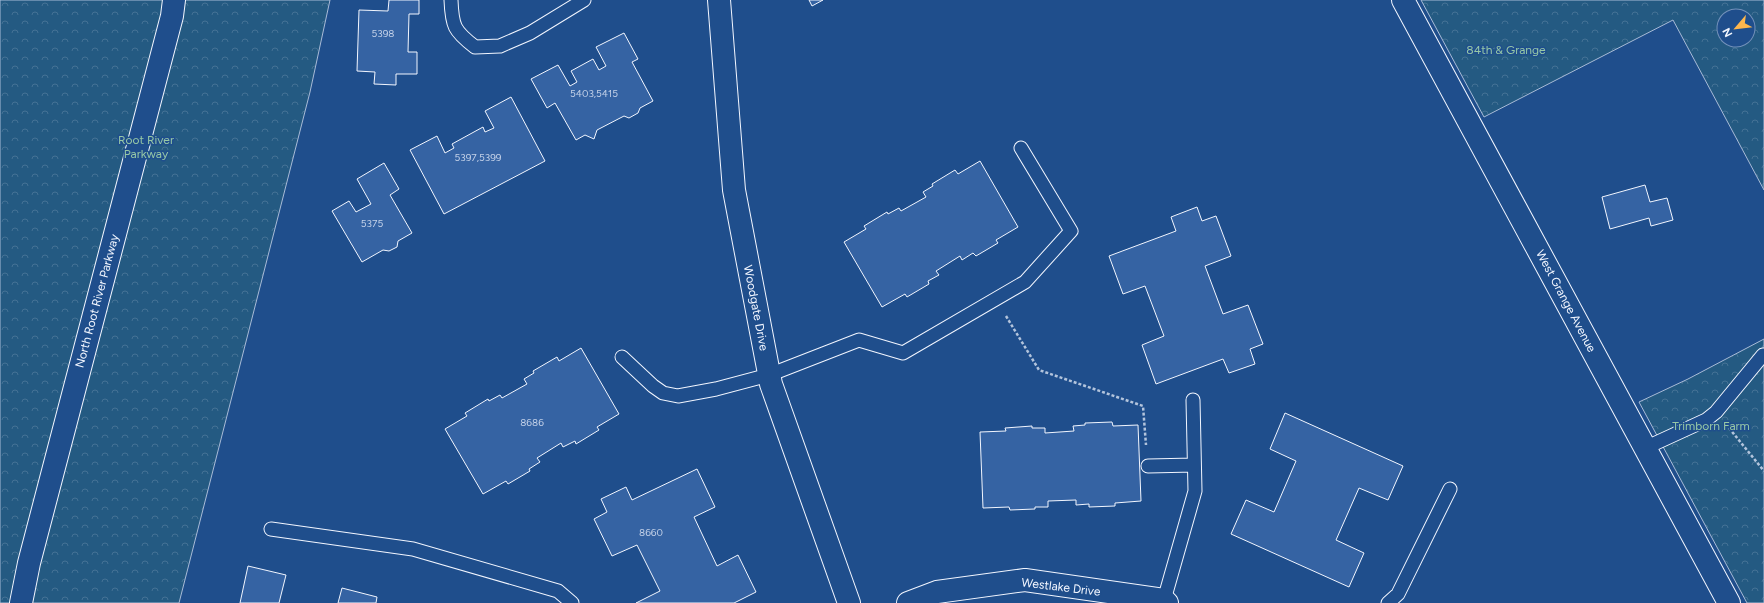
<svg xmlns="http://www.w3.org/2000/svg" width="1764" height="603" font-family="Figtree,sans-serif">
	<defs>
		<pattern id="park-crowns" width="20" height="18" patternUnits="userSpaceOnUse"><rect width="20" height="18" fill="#245a82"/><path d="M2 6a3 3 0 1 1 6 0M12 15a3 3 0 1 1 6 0" fill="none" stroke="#447295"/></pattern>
	</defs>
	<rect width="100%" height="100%" fill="#1f4e8c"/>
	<path fill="url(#park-crowns)" stroke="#a8bbd7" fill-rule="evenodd" d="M0,0H330L310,92L179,603H0Z
		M1421,0H1764V190L1673,20L1484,117ZM1724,16H1748V40H1724Z
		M1764,339V603H1747L1639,402L1688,379Z"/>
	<path fill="#3563a3" stroke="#f2f6ff" d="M389,0H419V14H409L408,52H417V74H396V85L374,84L375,72L357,71L359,10L388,11Z
		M809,0H823L812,6Z
		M624,33L638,59L632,62L653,101L640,108L638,113L629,118L624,116L597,130L594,139L585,135L576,140L555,103L547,108L531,79L558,65L570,86L577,82L571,71L593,59L599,70L606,66L596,47Z
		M511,97L545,161L444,214L410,150L437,136L445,153L454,148L452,144L483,127L485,132L494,128L485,111Z
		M980,161L1018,227L996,240L998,243L976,256L973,253L962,260L960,256L936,271L939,275L928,281L929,284L907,297L905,294L882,307L844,242L866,229L864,226L887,212L888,214L899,208L901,211L926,197L923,192L933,186L932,184L955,170L958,174Z
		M384,163L399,189L390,195L412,233L398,241L397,247L389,251L383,250L362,262L332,211L349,201L356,212L371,204L357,179Z
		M1645,185L1650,202L1667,198L1673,220L1651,226L1649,218L1610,229L1602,197Z
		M1197,207L1202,221L1216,216L1231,256L1205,266L1223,314L1248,305L1263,344L1250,349L1255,364L1229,373L1223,359L1156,384L1142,345L1164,336L1145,286L1123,294L1109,256L1176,231L1171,217Z
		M581,348L619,414L597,427L599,430L576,444L575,441L563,447L561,443L537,458L540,462L529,469L530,471L508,484L506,481L483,494L445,429L467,416L465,413L488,399L489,401L500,395L502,398L527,384L524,379L534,373L533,371L557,357L559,361Z
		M1285,413L1403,466L1388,500L1359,488L1336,540L1364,553L1349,587L1231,534L1246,500L1274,512L1296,461L1270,449Z
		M1112,422L1113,426L1138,425L1141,501L1115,503V506L1089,507V504L1076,505V500L1048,501V507H1035V509L1010,510L1009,507L983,508L980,432L1006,431L1005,428L1032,426V428H1045V433L1074,431L1073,426L1085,425V423Z
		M697,469L715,507L694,517L717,566L738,555L756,592L734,603H636L660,591L637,545L612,556L594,519L607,512L601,499L626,487L632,500Z
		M248,566L286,575L279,603H240Z
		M342,588L377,597L376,603H338Z"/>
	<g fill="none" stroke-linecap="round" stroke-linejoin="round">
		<defs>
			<path id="service" d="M451,0C452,26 454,31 475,47L500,46L530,33L584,0
				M622,357L653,386L663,393L678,396L716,389L769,375L859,340L903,353L1025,282L1071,231L1021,148
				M1645,448L1706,420L1716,412L1763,355
				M1148,466L1194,465
				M271,529L413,549L558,591L572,603
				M1164,600L1195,491L1193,400
				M1388,603L1398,594L1450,489"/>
			<path id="minor" d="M719,0L734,190L771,384L849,603
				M21,603L29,563L172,16L174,0
				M908,603L937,592L1025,580L1164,600L1167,603"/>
			<path id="tertiary" d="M1403,0L1729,603"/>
		</defs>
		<use href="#service" stroke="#f2f6ff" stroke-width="15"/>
		<use href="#minor" stroke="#f2f6ff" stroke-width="24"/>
		<use href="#tertiary" stroke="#f2f6ff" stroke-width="24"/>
		<path stroke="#b3c4dc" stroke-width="2.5" stroke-dasharray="3 2" stroke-linecap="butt" d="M1006,316L1039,370L1143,406L1146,445
			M1729,428L1764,471"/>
		<use href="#service" stroke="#1f4e8c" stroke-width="13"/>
		<use href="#minor" stroke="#1f4e8c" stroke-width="22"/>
		<use href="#tertiary" stroke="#1f4e8c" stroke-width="22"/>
	</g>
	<g text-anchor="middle" stroke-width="3" stroke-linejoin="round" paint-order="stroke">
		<g font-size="10" fill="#c3d1e8">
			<text x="383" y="37">5398</text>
			<text x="594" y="97">5403,5415</text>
			<text x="478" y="161">5397,5399</text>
			<text x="372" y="227">5375</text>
			<text x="532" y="426">8686</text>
			<text x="651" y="536">8660</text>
		</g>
		<g font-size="12" fill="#97c8a6" stroke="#1f4e8c">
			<text x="1506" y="54">84th &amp; Grange</text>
			<text x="146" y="144">Root River<tspan x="146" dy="14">Parkway</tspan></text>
			<text x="1711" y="430">Trimborn Farm</text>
		</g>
		<g font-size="12" fill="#f2f6ff" stroke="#1f4e8c">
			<text transform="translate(97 301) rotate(-75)" y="4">North Root River Parkway</text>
			<text transform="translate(1566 301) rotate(62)" y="4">West Grange Avenue</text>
			<text transform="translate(756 308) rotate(79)" y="4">Woodgate Drive</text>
			<text transform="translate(1061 587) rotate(7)" y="4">Westlake Drive</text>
		</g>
	</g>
	<g transform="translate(1736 28) rotate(242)"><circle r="19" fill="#1f4e8c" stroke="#7391ba"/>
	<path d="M0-3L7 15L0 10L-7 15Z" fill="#ffb74d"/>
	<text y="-6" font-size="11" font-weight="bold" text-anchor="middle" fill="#f2f6ff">N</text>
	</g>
</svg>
